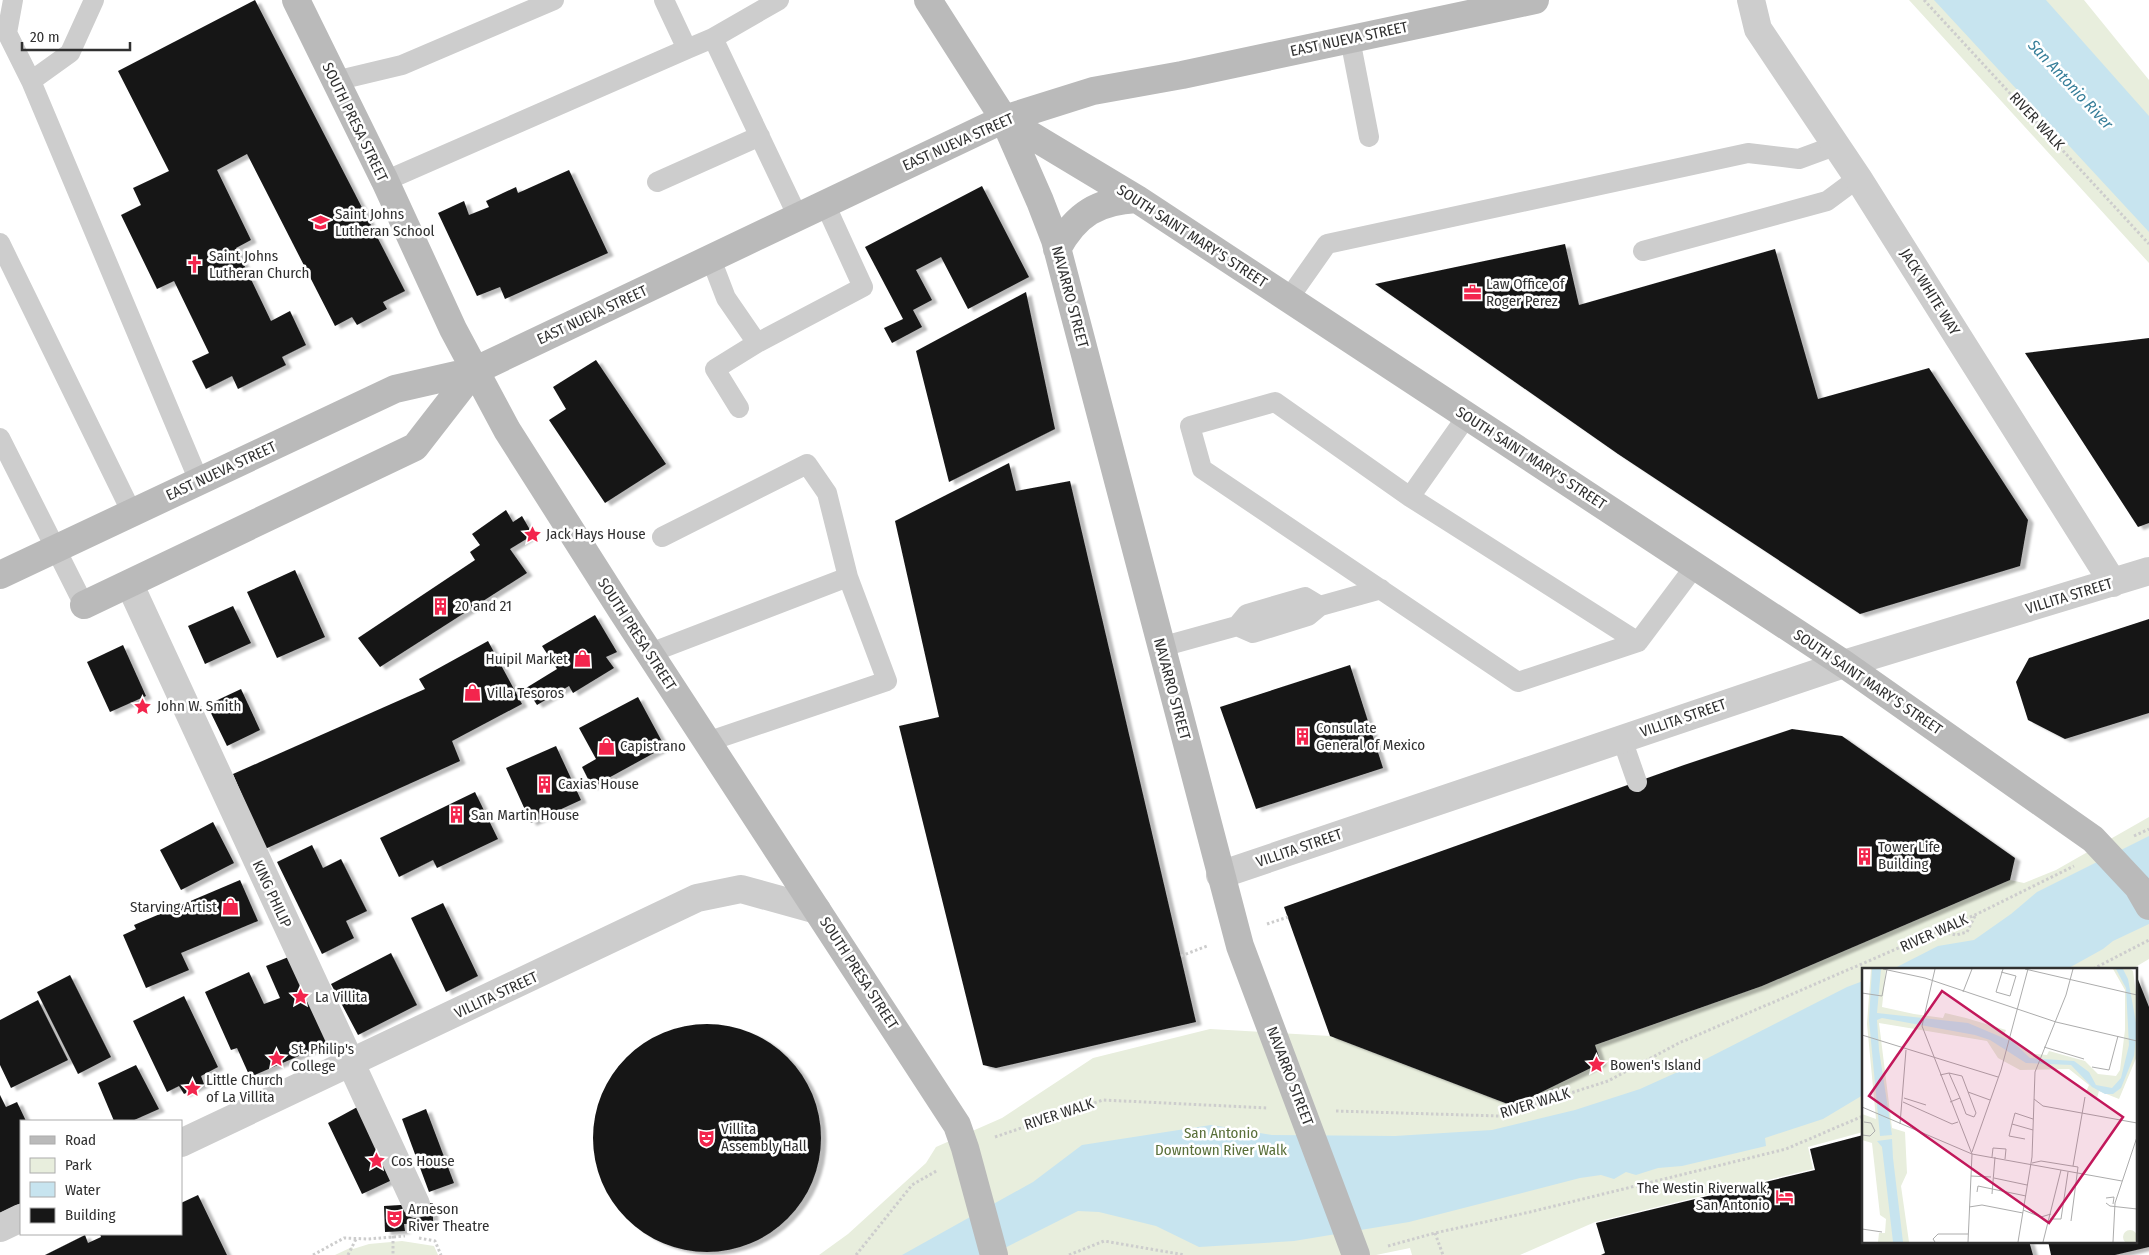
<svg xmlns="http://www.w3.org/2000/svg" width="2149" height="1255" font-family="'Fira Sans Condensed',sans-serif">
	<defs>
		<filter id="shadow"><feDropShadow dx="5.5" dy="3" stdDeviation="1" flood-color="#0004"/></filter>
	</defs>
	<rect width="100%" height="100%" fill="#fff"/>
	<path fill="#e8eedd" d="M1909,0H2084L2149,80V263Z
		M2149,817V959L2132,969H1863V1132L1808,1147L1813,1169L1595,1222L1520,1255H1412L1410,1248L1376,1255H819L848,1234L926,1163L936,1147L1002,1118L1093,1058L1210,1029L1330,1036L1513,1106L1601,1063L1595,1045L1762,986L2010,880L2024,883L2056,870Z
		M402,1241L434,1246L438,1255H335L352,1247L353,1249L369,1244Z"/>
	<path fill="#c7e4ef" d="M1934,0H2046L2149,116V232Z
		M2149,836V924L2113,941L2103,949L2067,969H1893L1938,946L1974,940L2011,914L2037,892Z
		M1863,981V1095L1823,1119L1765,1138L1766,1146L1682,1166L1658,1168L1636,1175L1626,1172L1614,1179L1601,1175L1580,1178L1409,1222L1294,1241L1199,1247L1156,1226L1099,1212L1078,1211L991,1255H902L1033,1182L1082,1145L1211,1125L1272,1135L1395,1136L1492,1130L1575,1110L1640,1089L1702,1061L1847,987Z"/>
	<path fill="#171717" filter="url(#shadow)" d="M255,0L405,291L383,302L387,309L357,325L352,317L335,326L247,154L217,170L251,240L236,248L271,321L290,311L306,345L282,357L286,365L238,389L232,376L206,389L192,361L209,353L174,281L157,289L121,215L141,205L133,188L169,171L118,71Z
		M569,170L608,253L505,299L500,287L477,296L438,213L464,201L469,215L489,207L486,201L516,187L518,193Z
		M982,186L1029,277L968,309L941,257L916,270L932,300L913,310L922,327L892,343L884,328L903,319L865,247Z
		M1565,244L1579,305L1775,249L1818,399L1929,368L2028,520L2020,566L1860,614L1618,454L1375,284Z
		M1026,292L1055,429L949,482L916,351Z
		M2149,338V523L2138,527L2025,353Z
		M596,360L666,464L605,503L549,420L566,409L553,387Z
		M1009,463L1016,491L1070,481L1196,1022L996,1068L983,1065L899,726L939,717L895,521Z
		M506,510L513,522L522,516L533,535L510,549L527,573L380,667L358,638L475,560L470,552L480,545L472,534Z
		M295,570L325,637L277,658L247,592Z
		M233,606L251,643L205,664L188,626Z
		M595,615L617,652L606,657L614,668L573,693L569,686L537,705L526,688L557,669L542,646Z
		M2149,619V713L2065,739L2028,720L2016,682L2029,658Z
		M488,641L522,704L452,741L460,761L265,849L233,774L425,689L419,679Z
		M123,645L146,696L110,712L87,662Z
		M1350,665L1383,768L1256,809L1220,707Z
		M241,689L260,730L227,746L207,705Z
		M638,697L665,747L592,787L582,767L596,759L579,728Z
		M1792,729L1842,736L2015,858L2010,880L1762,986L1595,1045L1601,1063L1513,1106L1330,1036L1284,907L1684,765Z
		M556,746L581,800L531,823L506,768Z
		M475,792L498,839L437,868L433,860L399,877L380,838Z
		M213,822L234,863L181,890L160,850Z
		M312,845L323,868L341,859L367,911L346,921L354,938L322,954L277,862Z
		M240,880L258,921L181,953L189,970L146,988L123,935L136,929L134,925Z
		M443,903L478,976L446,992L411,918Z
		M391,953L417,1005L358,1035L331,984Z
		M291,956L329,1043L250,1077L237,1048L231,1050L205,992L249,972L264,1004L280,998L266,966Z
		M2135,972L2149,1007V1247L2115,1255H2051L2048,1241H2135Z
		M70,975L111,1057L78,1074L37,992Z
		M184,996L218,1067L201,1076L204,1084L184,1094L179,1086L167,1092L133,1021Z
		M38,1000L68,1060L11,1088L0,1065V1020Z
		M593 1138a114 114 0 1 1 228 0a114 114 0 1 1-228 0Z
		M136,1065L159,1109L132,1121H114L98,1083Z
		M0,1095L6,1107L17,1102L26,1121H21V1203L0,1213Z
		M361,1105L392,1180L362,1194L328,1123Z
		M426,1109L454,1183L429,1192L402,1119Z
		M1863,1135V1241H2029L2033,1255H1601L1605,1253L1596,1223L1815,1170L1810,1149Z
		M198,1195L227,1255H45L85,1235L88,1243L101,1237L100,1234H181V1203Z
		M433,1203V1223L404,1224L405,1231L385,1232L384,1206Z"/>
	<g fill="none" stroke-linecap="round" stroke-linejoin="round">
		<path stroke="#cdcdcd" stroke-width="3" stroke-dasharray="2.5 2.5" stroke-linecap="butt" d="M1924,0L2149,244
			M2134,836L2149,829
			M1267,924L1288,917
			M1938,931L1956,935L1967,932L1976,914
			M1181,956L1207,946
			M2093,969L2149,940
			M1336,1111L1499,1116L1608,1081L1679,1043L1977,914L2074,866
			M995,1137L1103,1100L1268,1108
			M1435,1233L1443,1255
			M393,1236V1255
			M419,1238L435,1241L441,1255
			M1388,1246L1435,1233L1530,1212L1786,1149L1863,1116
			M313,1255L344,1238L368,1239L405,1236
			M348,1255L356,1239
			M856,1255L912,1185L938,1170
			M1069,1255L1104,1241L1185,1255"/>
		<path stroke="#cdcdcd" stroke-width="20" d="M13,0L7,33L31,81L199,481
			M664,0L687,49L713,38L798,217
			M713,38L779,0
			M1350,39L1369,137
			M31,81L70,53L94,0
			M335,81L402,65L554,0
			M385,181L687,49
			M657,182L760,136
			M0,243L132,513
			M1643,251L1827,201L1858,178
			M711,259L726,298L757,343L863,287L825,204
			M1289,298L1327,244L1748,153L1799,159L1837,145
			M739,408L715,369L757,343
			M1467,416L1410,497L1638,642L1695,566
			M0,438L84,605
			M1410,497L1275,402L1190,426L1202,469L1518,682L1638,642
			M662,537L807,464L827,493L848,577
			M1237,626L1247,614L1305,597L1320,606
			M1161,647L1237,626L1253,633L1308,616L1320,606L1381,589
			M650,653L848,577L887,681L707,742
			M1622,739L1637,782"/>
		<path stroke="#cdcdcd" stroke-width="28" d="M1751,0L1758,29L1858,178L2113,583
			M130,585L416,1204
			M1220,875L1844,664L2149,571
			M181,1143L697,898L741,889L817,910
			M0,1228L21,1218"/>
		<path stroke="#bababa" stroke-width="28" d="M296,0L385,181L453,329L507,430L622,611L957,1125L965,1148L994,1255
			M928,0L1004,119L1137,199L1844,664L2093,839L2138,887L2149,906
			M1004,119L1040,201L1055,240L1240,946L1356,1255
			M1057,249C1076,214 1098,201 1137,199
			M0,575L395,389L474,371L1004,119L1093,91L1182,75L1535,0
			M84,605L415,447L474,371"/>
	</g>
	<defs>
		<symbol id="school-bare" viewBox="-9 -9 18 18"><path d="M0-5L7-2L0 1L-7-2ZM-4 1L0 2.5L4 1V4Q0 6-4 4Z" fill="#f3254d" stroke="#fff" stroke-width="2.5" paint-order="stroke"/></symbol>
		<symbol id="church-bare" viewBox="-9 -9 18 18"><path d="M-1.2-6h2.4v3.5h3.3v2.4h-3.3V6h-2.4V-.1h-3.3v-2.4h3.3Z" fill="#f3254d" stroke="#fff" stroke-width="2.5" paint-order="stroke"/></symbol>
		<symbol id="office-bare" viewBox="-9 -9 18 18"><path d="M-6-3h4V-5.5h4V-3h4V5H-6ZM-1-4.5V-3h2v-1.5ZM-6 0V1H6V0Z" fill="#f3254d" stroke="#fff" stroke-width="2.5" paint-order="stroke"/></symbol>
		<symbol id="sight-bare" viewBox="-9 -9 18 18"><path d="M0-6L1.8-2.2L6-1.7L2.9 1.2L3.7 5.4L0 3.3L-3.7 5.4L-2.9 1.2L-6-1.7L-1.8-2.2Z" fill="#f3254d" stroke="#fff" stroke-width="2.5" paint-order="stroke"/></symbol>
		<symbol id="building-bare" viewBox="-9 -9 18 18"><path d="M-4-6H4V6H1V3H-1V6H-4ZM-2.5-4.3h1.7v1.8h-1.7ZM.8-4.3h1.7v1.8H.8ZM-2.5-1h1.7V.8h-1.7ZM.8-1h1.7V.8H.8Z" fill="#f3254d" stroke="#fff" stroke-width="2.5" paint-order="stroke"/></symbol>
		<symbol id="shop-bare" viewBox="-9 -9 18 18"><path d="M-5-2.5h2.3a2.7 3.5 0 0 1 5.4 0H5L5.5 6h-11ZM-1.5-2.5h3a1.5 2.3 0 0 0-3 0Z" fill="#f3254d" stroke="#fff" stroke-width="2.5" paint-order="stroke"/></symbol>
		<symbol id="theatre-bare" viewBox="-9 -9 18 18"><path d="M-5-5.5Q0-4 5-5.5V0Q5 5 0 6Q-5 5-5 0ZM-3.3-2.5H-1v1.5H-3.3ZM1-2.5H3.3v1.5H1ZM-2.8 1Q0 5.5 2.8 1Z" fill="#f3254d" stroke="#fff" stroke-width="2.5" paint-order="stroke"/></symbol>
		<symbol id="hotel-bare" viewBox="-9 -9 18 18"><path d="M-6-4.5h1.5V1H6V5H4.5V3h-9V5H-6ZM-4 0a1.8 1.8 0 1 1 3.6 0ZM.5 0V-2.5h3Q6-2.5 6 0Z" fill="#f3254d" stroke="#fff" stroke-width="2.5" paint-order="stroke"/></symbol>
	</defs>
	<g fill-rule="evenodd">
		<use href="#school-bare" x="308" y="210" width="25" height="25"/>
		<use href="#church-bare" x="182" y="252" width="25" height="25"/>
		<use href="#office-bare" x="1460" y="280" width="25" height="25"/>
		<use href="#sight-bare" x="520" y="522" width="25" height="25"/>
		<use href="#building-bare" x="428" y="594" width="25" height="25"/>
		<use href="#shop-bare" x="570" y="646" width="25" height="25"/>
		<use href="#shop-bare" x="460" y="680" width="25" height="25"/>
		<use href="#sight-bare" x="130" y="694" width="25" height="25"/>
		<use href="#building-bare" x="1290" y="724" width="25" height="25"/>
		<use href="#shop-bare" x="594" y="734" width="25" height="25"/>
		<use href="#building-bare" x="532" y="772" width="25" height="25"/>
		<use href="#building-bare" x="444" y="802" width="25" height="25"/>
		<use href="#building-bare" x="1852" y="844" width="25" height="25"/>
		<use href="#shop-bare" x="218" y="894" width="25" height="25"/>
		<use href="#sight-bare" x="288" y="984" width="25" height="25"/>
		<use href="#sight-bare" x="264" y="1046" width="25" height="25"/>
		<use href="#sight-bare" x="1584" y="1052" width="25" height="25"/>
		<use href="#sight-bare" x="180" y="1076" width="25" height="25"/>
		<use href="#theatre-bare" x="694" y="1126" width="25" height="25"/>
		<use href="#sight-bare" x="364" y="1148" width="25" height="25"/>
		<use href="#hotel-bare" x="1772" y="1184" width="25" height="25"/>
		<use href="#theatre-bare" x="382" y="1206" width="25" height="25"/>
	</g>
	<g text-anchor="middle" stroke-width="5" stroke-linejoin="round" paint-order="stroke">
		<g font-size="15" fill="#303030" stroke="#fff">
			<text transform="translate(1349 39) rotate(-12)" y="5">EAST NUEVA STREET</text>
			<text transform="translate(2037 121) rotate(47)" y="5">RIVER WALK</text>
			<text transform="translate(355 122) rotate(64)" y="5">SOUTH PRESA STREET</text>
			<text transform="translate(958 142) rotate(-24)" y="5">EAST NUEVA STREET</text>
			<text transform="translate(1192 236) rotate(33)" y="5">SOUTH SAINT MARY'S STREET</text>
			<text transform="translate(1930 292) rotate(58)" y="5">JACK WHITE WAY</text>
			<text transform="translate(1070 297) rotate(75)" y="5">NAVARRO STREET</text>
			<text transform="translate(592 315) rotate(-25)" y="5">EAST NUEVA STREET</text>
			<text transform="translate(1531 458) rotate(33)" y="5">SOUTH SAINT MARY'S STREET</text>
			<text transform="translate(221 471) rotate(-25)" y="5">EAST NUEVA STREET</text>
			<text transform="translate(2069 596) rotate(-17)" y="5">VILLITA STREET</text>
			<text transform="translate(637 634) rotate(57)" y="5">SOUTH PRESA STREET</text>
			<text transform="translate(1868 682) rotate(34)" y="5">SOUTH SAINT MARY'S STREET</text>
			<text transform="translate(1172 689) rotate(75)" y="5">NAVARRO STREET</text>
			<text transform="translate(1683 718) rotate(-19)" y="5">VILLITA STREET</text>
			<text transform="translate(1299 848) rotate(-19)" y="5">VILLITA STREET</text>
			<text transform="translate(272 894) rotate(65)" y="5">KING PHILIP</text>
			<text transform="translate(1934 933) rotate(-24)" y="5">RIVER WALK</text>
			<text transform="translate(859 973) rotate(57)" y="5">SOUTH PRESA STREET</text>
			<text transform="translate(496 995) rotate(-25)" y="5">VILLITA STREET</text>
			<text transform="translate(1290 1076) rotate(69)" y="5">NAVARRO STREET</text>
			<text transform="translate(1535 1103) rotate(-17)" y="5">RIVER WALK</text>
			<text transform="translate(1059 1114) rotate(-18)" y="5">RIVER WALK</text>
		</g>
		<g font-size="15" fill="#303030" stroke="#fff" text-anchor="start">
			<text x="335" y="219">Saint Johns<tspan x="335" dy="17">Lutheran School</tspan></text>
			<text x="209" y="261">Saint Johns<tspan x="209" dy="17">Lutheran Church</tspan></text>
			<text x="1486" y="289">Law Office of<tspan x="1486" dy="17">Roger Perez</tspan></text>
			<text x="546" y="539">Jack Hays House</text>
			<text x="455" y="611">20 and 21</text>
			<text x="568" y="664" text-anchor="end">Huipil Market</text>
			<text x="487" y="698">Villa Tesoros</text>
			<text x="157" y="711">John W. Smith</text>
			<text x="1316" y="733">Consulate<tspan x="1316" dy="17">General of Mexico</tspan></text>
			<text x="620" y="751">Capistrano</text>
			<text x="558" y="789">Caxias House</text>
			<text x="471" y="820">San Martin House</text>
			<text x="1878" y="852">Tower Life<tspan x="1878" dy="17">Building</tspan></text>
			<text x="217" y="912" text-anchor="end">Starving Artist</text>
			<text x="315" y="1002">La Villita</text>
			<text x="291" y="1054">St. Philip's<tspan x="291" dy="17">College</tspan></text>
			<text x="1610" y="1070">Bowen's Island</text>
			<text x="206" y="1085">Little Church<tspan x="206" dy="17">of La Villita</tspan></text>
			<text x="721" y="1134">Villita<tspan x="721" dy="17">Assembly Hall</tspan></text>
			<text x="391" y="1166">Cos House</text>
			<text x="1770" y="1193" text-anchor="end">The Westin Riverwalk,<tspan x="1770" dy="17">San Antonio</tspan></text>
			<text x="408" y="1214">Arneson<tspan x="408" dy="17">River Theatre</tspan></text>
		</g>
		<g font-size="15" fill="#596f39" stroke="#fff">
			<text x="1221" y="1138">San Antonio<tspan x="1221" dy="17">Downtown River Walk</tspan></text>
		</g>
		<g font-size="16" font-style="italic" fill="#367e99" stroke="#fff">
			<text transform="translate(2071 84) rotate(47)" y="6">San Antonio River</text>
		</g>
	</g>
	<g transform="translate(1862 968)">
		<rect width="275" height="275" fill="#fff"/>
		<path d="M9,1H24L20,39L52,46L81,50L83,45L104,50L144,62L142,67L173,86L185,87L187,83L223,93L236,106L254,108L258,102L263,62V22L251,1H268L271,3L275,32V88L257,131L237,123L235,130L224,124L227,117L207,101L158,102L136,90L125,73L17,55L30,160L43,164L45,205L39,218L47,274H16L17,265H23L24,251L18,247L10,175L0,172V146L14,151L5,56ZM261 269a7 7 0 1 1 14 0a7 7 0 1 1-14 0Z" fill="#e8eedd"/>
		<path d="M10,1H19L15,45L106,55L151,74L168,90L212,93L227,104L234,117L250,120L259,110L267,77L264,20L254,1H261L266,11L275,60L272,88L259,120L251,126H243L230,119L209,97L164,95L128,72L113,67L20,50L15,52L17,82L30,167L18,168L7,52ZM30,171L31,190L41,274H31L20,179L15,173Z" fill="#c7e4ef"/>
		<path fill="none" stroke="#acacac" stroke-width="1" d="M21,1L63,10L194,54L275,73M73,1L60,58L110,186L106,274M163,1L275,27M139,4L154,8L148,28L134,24L141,1M101,24L110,1M0,25L20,28L25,1M0,67L136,109M182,79L222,91M230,99L247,102L256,68M87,105L100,108L114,145L112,149L104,146L98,130M78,107L87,105L98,130L88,134M106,124L128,132M42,130L64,137M172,131L181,138L275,155M41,134L90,156L96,154M0,139L110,186L260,213M38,156L44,82M150,156L147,168L163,171M171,162L150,156L153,145L171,151M0,167L8,168L13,163L9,155L2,154M110,184L139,102L166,1M130,189L131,180L144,181L143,191M170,195L179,193L216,199L209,253M211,198L223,129M109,208L129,209M132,210L165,217M115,224L116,218L164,228M130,226L133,189M244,230L252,229L251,236M244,235L248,238L275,241M107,239L120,237L161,245M161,242L179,249L189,246M188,251H199L206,204M0,261L20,264M73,274L71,271L76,266H106M156,274L170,189L173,104L204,27L211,1M181,274L199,202M251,274L253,235L275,169"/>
		<path fill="#c2185b" fill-opacity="0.15" stroke="#c2185b" stroke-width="2.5" d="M80,23L261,149L187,255L7,128Z"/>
		<rect width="275" height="275" fill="none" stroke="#303030" stroke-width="2.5"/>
	</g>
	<rect x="20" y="1120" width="162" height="115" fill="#ffffff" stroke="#acacac"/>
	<rect x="30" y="1136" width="25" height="8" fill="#bababa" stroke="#acacac"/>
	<text x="65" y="1145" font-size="15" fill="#303030">Road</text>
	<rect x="30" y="1158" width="25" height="15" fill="#e8eedd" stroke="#acacac"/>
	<text x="65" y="1170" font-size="15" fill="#303030">Park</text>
	<rect x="30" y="1182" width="25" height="15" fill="#c7e4ef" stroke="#acacac"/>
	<text x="65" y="1195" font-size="15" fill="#303030">Water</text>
	<rect x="30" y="1208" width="25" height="15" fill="#171717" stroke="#acacac"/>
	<text x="65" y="1220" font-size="15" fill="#303030">Building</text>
	<path d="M22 42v8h108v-8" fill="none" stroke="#303030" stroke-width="2.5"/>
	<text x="30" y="42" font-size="15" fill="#303030" stroke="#ffffff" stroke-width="4" paint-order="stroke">20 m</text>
</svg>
